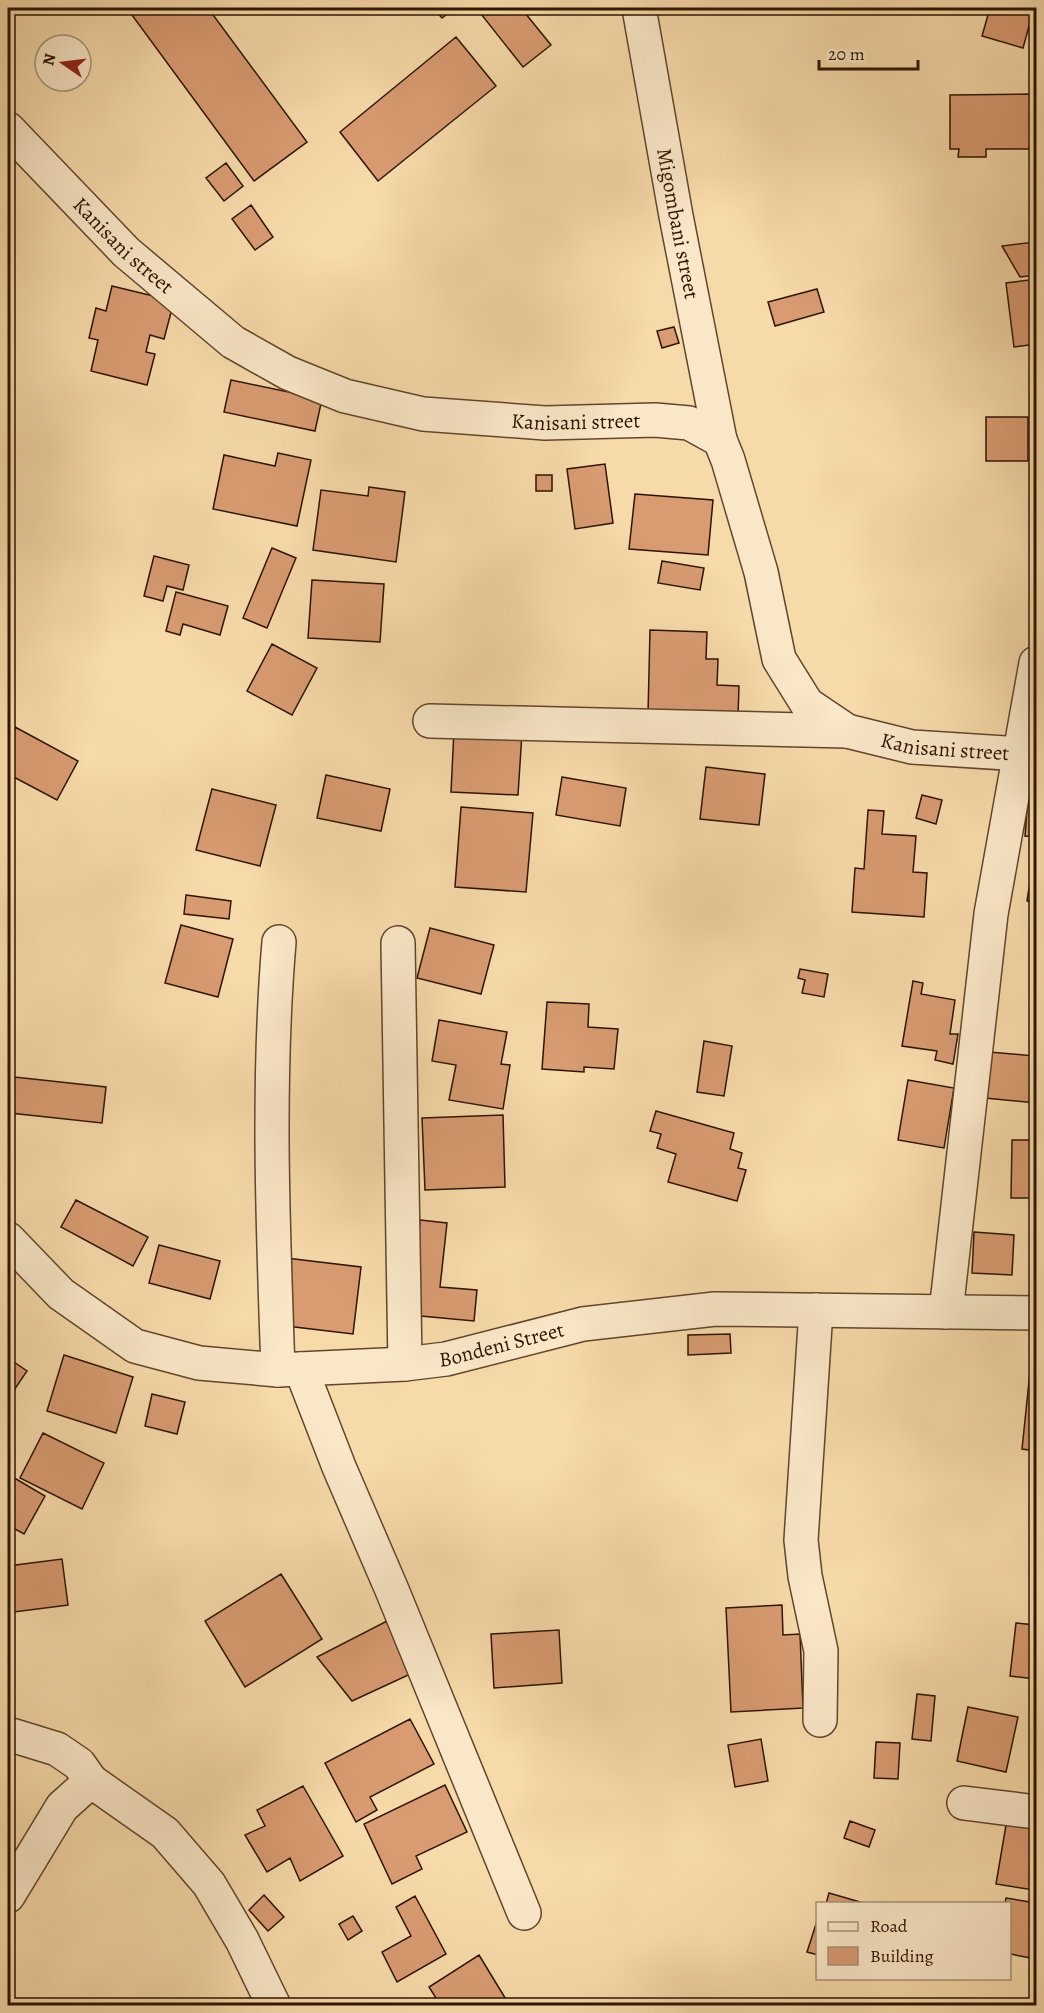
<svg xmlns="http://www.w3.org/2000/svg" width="1044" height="2013" font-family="Alegreya,serif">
	<rect width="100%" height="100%" fill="#f7daaa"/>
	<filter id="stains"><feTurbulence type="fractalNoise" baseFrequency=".00333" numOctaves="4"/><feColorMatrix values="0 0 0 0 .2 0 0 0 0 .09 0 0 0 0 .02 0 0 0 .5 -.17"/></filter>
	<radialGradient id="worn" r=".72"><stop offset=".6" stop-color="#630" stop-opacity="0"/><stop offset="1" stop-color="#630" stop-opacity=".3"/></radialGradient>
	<path fill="#d89b72" stroke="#2e1501" stroke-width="1.5" d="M134,8H208L307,142L254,181L129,11Z
		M433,8H455L442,18Z
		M489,8H521L551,45L523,67L481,14Z
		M990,8H1034L1023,48L982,36Z
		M456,37L496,86L378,181L340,132Z
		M1032,94V149H986V157H958L959,149H950V95Z
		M226,163L243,186L224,201L206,178Z
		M251,205L273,237L255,250L232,219Z
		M1036,242V275L1020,277L1002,246Z
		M1036,279V344L1014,347L1006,283Z
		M112,286L174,301L164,339L150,335L146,352L155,354L147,385L91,371L98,340L89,338L96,308L106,311Z
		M817,289L824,312L775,326L768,302Z
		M674,327L679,343L662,348L657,331Z
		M231,380L322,399L315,431L224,412Z
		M986,417H1028V461H986Z
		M278,453L311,460L297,526L213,509L224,455L275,466Z
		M605,464L613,523L575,529L567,469Z
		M536,475H552V491H536Z
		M369,487L405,492L396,562L313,550L321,490L368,496Z
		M635,494L713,500L708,555L629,549Z
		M272,548L296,558L267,628L243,618Z
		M154,556L189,565L183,590L167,586L163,601L144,596Z
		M662,561L704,568L700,590L658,583Z
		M312,580L384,584L380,642L308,638Z
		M176,592L228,606L220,635L183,624L180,635L166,631Z
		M650,630L707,632L706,659H718L717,685L739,686L738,716L648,714Z
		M272,644L317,668L292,715L247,691Z
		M15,727L78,761L57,800L8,774V742Z
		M454,730L522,733L518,795L451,792Z
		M706,767L765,774L759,825L700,819Z
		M326,775L390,789L381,831L317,818Z
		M562,777L626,788L620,826L556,815Z
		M212,789L276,805L260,866L196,850Z
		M922,795L942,800L936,824L916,818Z
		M1028,797H1036V837L1025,836Z
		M461,807L533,813L526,892L455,887Z
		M868,810L884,811L882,834L916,836L913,872L927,873L924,917L852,912L855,868L864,869Z
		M1035,850H1036V903L1027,901Z
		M186,895L231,901L229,919L184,914Z
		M181,925L233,939L218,997L165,983Z
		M430,928L494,945L481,994L417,978Z
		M800,969L828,974L824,997L802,993L805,980L798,978Z
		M913,981L923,983L921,994L955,1000L950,1034H958L953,1064L935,1060L937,1051L902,1046Z
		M547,1002L589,1004L588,1027L618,1029L614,1069L584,1067V1072L542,1069Z
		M439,1020L507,1032L501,1064L510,1065L503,1109L449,1100L456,1065L432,1061Z
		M1036,1029V1103L985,1098L990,1052L1034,1056Z
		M704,1041L732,1046L724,1096L697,1092Z
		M14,1077L106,1087L102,1123L10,1113Z
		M908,1080L954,1088L944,1148L898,1140Z
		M656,1111L734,1133L730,1149L742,1153L738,1168L746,1170L737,1201L668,1182L676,1154L657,1148L661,1134L650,1131Z
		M503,1115L505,1187L425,1190L422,1118Z
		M1012,1140H1036V1198H1011Z
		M76,1200L148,1237L133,1266L61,1227Z
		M420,1220L447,1223L440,1287L477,1290L474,1321L410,1315Z
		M974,1232L1014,1235L1012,1275L972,1273Z
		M159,1245L220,1261L210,1299L149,1283Z
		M286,1258L361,1267L353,1334L278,1325Z
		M730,1334L731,1353L688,1355V1335Z
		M64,1355L133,1377L116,1433L47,1411Z
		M8,1358L27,1371L8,1399Z
		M1031,1362L1036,1363V1451L1022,1449Z
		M152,1394L185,1402L177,1434L145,1426Z
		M43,1433L104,1463L82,1509L20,1478Z
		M11,1476L45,1496L24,1534L8,1525V1482Z
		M62,1559L68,1605L14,1612L8,1566Z
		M281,1574L322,1639L245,1687L205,1621Z
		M782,1605L783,1635L800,1634L803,1708L731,1712L726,1608Z
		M387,1621L417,1671L352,1701L317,1657Z
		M1016,1623L1036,1625V1679L1010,1676Z
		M559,1630L562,1683L494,1688L491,1634Z
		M917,1694L935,1696L931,1741L912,1739Z
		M968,1707L1018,1717L1006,1772L957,1761Z
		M410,1719L434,1764L370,1797L377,1810L356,1822L325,1763Z
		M761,1739L768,1781L735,1787L728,1745Z
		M876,1742L900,1743L898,1779L874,1778Z
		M445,1785L467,1832L416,1856L422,1869L392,1884L364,1824Z
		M303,1786L343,1856L300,1881L290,1858L267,1872L245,1835L265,1826L257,1810Z
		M850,1821L875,1830L869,1847L844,1838Z
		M1006,1825L1036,1829V1872L1034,1890L996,1884Z
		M829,1893L867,1904H826Z
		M264,1895L284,1917L268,1931L249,1910Z
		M415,1896L446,1954L397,1982L382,1952L411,1936L396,1907Z
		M1006,1898L1036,1903V1959L1010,1954V1904H1005Z
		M353,1916L362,1931L348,1940L339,1924Z
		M818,1918V1955L807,1952Z
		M479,1955L510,2006H441L429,1987Z"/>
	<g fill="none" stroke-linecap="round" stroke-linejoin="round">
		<defs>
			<g id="minor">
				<path id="s1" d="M639,8L676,216L720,440"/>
				<path id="s2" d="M8,129L126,252L233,342L288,373L345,396L423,414L545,423L655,420L689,423L720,440L728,460L761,572L779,659L807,704L847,731L912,747L1036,755"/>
				<path d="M430,721L847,731"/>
				<path d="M398,943L405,1364"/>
				<path id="s3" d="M8,1239L61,1294L135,1346L199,1363L278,1370L405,1364L446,1359L583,1324L715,1309L1036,1313"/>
				<path d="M816,1310L801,1540L805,1576L821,1651L820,1720"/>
				<path d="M946,1312L991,914L1036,663"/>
				<path d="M301,1369L339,1467L392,1590L524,1913"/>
				<path d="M278,1370C273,1227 267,1084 279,942"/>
				<path d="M8,1734L57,1749L79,1764L91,1781L62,1807L8,1896"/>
				<path d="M91,1781L165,1833L209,1884L242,1940L274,2006"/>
				<path d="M964,1803L1036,1812"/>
			</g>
		</defs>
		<use href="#minor" stroke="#60462b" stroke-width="36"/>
		<use href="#minor" stroke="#fae7c8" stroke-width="33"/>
	</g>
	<g text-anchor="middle" stroke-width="5" stroke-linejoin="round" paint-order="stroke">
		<g font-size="21" fill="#2e1501" stroke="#fae7c8">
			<text dy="7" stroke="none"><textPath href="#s1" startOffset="219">Migombani street</textPath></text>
			<text dy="7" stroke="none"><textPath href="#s2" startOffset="164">Kanisani street</textPath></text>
			<text dy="7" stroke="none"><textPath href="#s2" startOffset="668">Kanisani street</textPath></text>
			<text dy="7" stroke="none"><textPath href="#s2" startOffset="1245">Kanisani street</textPath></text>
			<text dy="7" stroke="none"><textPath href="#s3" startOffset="538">Bondeni Street</textPath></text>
		</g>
	</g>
	<rect width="1044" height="2013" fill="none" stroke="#f7daaa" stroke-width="30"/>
	<rect x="9" y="9" width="1026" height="1995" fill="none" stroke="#2e1501" stroke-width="3"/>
	<rect x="15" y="15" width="1014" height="1983" fill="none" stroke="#2e1501" stroke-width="1.5"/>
	<rect x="816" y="1902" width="195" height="78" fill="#fae7c8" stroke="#a89378" stroke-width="1.5"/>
	<rect x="828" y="1922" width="30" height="9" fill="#fae7c8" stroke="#a89378" stroke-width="1.5"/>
	<text x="870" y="1932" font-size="18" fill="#2e1501">Road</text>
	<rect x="828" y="1947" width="30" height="18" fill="#d89b72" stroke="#a89378" stroke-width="1.5"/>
	<text x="870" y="1962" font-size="18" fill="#2e1501">Building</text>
	<g transform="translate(63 63) rotate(284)"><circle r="28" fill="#fae7c8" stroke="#a89378" stroke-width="1.5"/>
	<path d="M0-4.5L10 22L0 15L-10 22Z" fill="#8f2418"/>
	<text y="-9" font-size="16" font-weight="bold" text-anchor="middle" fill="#2e1501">N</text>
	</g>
	<path d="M819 60v9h99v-9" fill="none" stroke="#2e1501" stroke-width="3"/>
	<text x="828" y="60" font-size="18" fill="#2e1501" stroke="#fae7c8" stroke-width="4.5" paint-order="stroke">20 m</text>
	<rect width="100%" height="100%" filter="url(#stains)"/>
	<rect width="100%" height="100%" fill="url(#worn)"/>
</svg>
